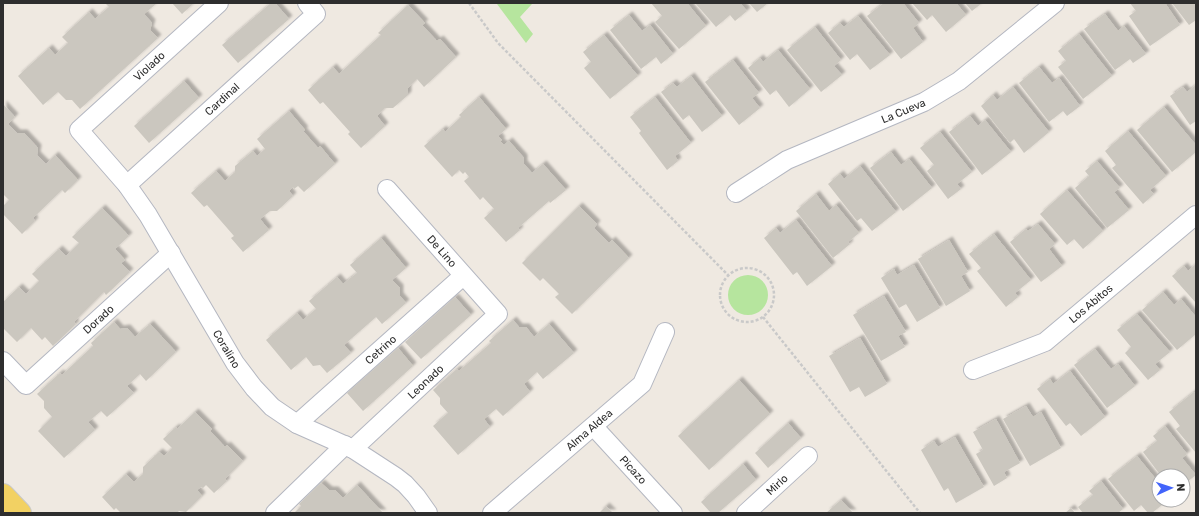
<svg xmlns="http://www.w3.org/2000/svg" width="1199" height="516" font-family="Rubik,sans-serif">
	<defs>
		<filter id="shadow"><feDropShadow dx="3.5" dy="-3.5" stdDeviation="1" flood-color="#0004"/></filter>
	</defs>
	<rect width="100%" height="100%" fill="#efe9e1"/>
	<path fill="#b6e59e" d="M496,3H531L532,4L520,17L533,34L526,43L497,4Z
		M728 295a20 20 0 1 1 40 0a20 20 0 1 1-40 0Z"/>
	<path fill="#cbc7bf" filter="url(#shadow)" d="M105,3H157L144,14L152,23L150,30L158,38L80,109L72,100H66L58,92L43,105L18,76L49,48L55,55L68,43L62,37L89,12L95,19L109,7Z
		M172,3H194L182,14Z
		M271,3H275L289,19L238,63L222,45Z
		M651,3H687L706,26L679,49L655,22L662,16Z
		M695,3H740L747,11L735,21L730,15L716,27Z
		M749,3H768L757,12Z
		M884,3H903L919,23L913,28L923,42L901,59L867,16Z
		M912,3H956L966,15L946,32L932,15L927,20Z
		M965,3H982L972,11Z
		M1130,3H1165L1180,25L1150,46L1129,16L1136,11Z
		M1172,3H1196V20L1189,25Z
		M408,5L425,23L422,25L437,41L440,39L456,57L424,87L417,79L408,88V95L393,108H385L377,116L385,126L361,148L348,134L350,132L323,102L320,104L308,90L333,67L339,74L381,35L378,33Z
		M1105,14L1118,31L1124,26L1146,54L1133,63L1130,59L1115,70L1084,29Z
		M629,15L642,31L650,25L673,54L661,64L656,57L641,69L610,30Z
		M858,16L890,55L870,70L857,54L850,60L828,33L840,23L844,27Z
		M815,27L841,60L834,66L842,75L821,92L787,50Z
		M1079,34L1112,76L1083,99L1058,67L1066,61L1058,51Z
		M604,35L638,76L610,99L584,68L591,62L583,52Z
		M778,50L810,89L789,107L776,90L770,95L748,68L760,58L763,62Z
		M733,60L759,93L752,98L760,108L739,125L705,82Z
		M1039,67L1052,83L1059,78L1080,106L1067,116L1063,111L1049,122L1019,83Z
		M691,76L722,116L702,132L689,115L683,120L661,92L673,83L677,87Z
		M184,81L199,98L149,143L134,126Z
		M1196,85V121L1190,125L1170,96L1183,87L1187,92Z
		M1013,87L1049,132L1024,153L1014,139L1010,143L981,106L993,95L997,100Z
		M479,97L506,129L498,136L502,140L500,141L504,145L509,141L524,158V164L532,173L543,164L566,190L550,203L549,201L518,228L520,230L506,242L484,218L494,209L483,197L480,200L464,181L469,177L465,172L463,174L459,170L452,177L424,146L443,129L445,132L461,117L459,115Z
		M655,97L691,143L675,156L678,161L667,170L639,133L641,131L630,117Z
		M3,104L15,117L8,124L17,133H24L38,148L37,155L46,164L55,155L78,180L65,193L62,190L33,218L35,221L22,234L3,214V206L9,200L3,194Z
		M1164,107L1196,145V152L1172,172L1137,130Z
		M289,111L305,130L303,131L318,148L320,146L335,164L304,192L298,186L294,189L293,187L289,191L293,196L277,211H270L260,219L269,230L243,252L231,238L234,236L207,205L204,207L191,193L216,171L225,181L235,172V166L253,151L257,156L265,149L257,139Z
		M970,116L978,126L985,120L1011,152L982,175L949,132Z
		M1128,131L1166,176L1150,190L1154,194L1143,204L1112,168L1116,165L1105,151Z
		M940,132L972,172L957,184L961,189L948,199L927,171L934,165L920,148Z
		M891,152L901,165L909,159L932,188L903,211L870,168Z
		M1097,161L1120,188L1114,192L1129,210L1107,228L1075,188L1089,176L1085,171Z
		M860,166L896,212L872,231L861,218L857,221L828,184L840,174L844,179Z
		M1067,190L1103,231L1083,249L1074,239L1067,245L1040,214Z
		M816,194L829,211L836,205L859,233L848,242L850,244L833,258L796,211Z
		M579,206L597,224L594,228L609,243L612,240L629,258L572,314L555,297L559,294L543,278L540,281L522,263Z
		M102,208L129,236L115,249L125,260L121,263L130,272L106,295L104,292L74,322L76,324L53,346L45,337L42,340L31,328L17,342L3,328V302L19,287L26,294L39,281L32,274L59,249L66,256L79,243L72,237Z
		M796,220L832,266L807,286L797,272L793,275L764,238L776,228L780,233Z
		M1038,224L1055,244L1049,249L1062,266L1041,282L1010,242L1026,229L1028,231Z
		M994,234L1031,280L1015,293L1018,297L1006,307L977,271L981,268L969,254Z
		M381,238L406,268L392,280L400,288V296L406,303L382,324L376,317L344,345L351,353L327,373L320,365L313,366L306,357L291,370L266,340L297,313L303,320L316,309L309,301L337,277L343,284L357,273L350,265Z
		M949,240L968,272L961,276L970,291L946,306L918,259Z
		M1196,264V303L1172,276L1184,266L1188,271Z
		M914,265L940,308L917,322L906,304L899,308L881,278L894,269L897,275Z
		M1163,292L1174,305L1181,299L1196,317V334L1177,350L1142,310Z
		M884,296L906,332L898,336L905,347L881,361L853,315Z
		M455,297L471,315L421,359L405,342Z
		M1137,314L1170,352L1155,364L1160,370L1148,380L1125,353L1131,347L1117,330Z
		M513,320L519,327H526L534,337L549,324L574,353L543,379L537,372L524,384L530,392L503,416L496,409L484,419L490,427L458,455L433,426L448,413L440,404V398L433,390L457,369L459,371L491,343L489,341Z
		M114,322L120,329L127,328L135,337L150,324L176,352L146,381L140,374L127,386L134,393L107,417L101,411L88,422L95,430L64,458L38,431L52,417L44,408V401L37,394L60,373L62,375L93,346L91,343Z
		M860,338L887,384L865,397L859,387L850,392L829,356Z
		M398,348L413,366L363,411L347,393Z
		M1095,349L1111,369L1118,364L1135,386L1107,408L1074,365Z
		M1070,371L1105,417L1081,436L1070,423L1066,426L1037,389L1050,379L1053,384Z
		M739,380L770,414L709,470L678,436Z
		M1194,392L1196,395V453L1176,429L1180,426L1169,412Z
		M1026,406L1033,417L1041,412L1061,448L1030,466L1003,419Z
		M195,412L212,429L210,431L225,447L227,445L243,461L225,479L227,481L214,493L206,485L203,488L201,487L197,490L202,496L186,512L179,511L177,513H121L116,508L114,510L102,497L126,474L134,482L143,474V467L159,452L164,456L172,448L163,439L176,427L177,429Z
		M996,419L1020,463L1004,472L1007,478L994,486L976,454L983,450L973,432Z
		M788,423L801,438L768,468L755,453Z
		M1165,426L1187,454L1182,458L1196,475L1183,485V476H1161L1143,452L1157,441L1153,436Z
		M955,437L984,487L956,503L948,488L944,491L921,450L934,441L938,447Z
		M1137,456L1159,483V500H1168L1152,513H1148L1141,505L1134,511L1108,479Z
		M743,464L756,480L718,513H711L701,502Z
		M1101,481L1123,509L1118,513H1083L1078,507L1093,495L1089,491Z
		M321,483L329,490H335L343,498L357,485L383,513H294L301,506L299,504Z
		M841,500L853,513H826Z
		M606,506L613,513H599Z
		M1071,508L1075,513H1065Z"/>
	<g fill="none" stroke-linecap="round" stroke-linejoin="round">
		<defs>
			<g id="street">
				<path id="s1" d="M219,3L79,130L127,185L148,215L235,363L254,388L272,407L297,424L353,449L396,477L405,484L416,496L428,513"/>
				<path id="s2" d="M127,185L316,14L307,3"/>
				<path id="s3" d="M736,193L787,160L924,102L959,81L1055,3"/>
				<path id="s4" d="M3,361L26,385L171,253"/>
				<path id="s5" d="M973,370L1045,342L1196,215"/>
				<path id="s6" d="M297,424L463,276"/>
				<path id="s7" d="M594,427L673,513"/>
				<path id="s8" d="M353,449L498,314L387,189"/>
				<path d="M275,513L345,445"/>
				<path id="s9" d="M492,513L642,384L665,332"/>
				<path id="s10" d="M746,513L808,456"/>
			</g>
			<path id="primary" d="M3,495L20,513"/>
		</defs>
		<use href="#street" stroke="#b4b7c1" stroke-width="20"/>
		<use href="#primary" stroke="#c9c9c9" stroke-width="24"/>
		<path stroke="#c9c9c9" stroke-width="2.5" stroke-dasharray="3 2" stroke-linecap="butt" d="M469,3L498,43L728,275
			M720 295a27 27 0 1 1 54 0a27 27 0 1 1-54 0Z
			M763,317L920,513"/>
		<use href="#street" stroke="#fff" stroke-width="18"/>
		<use href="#primary" stroke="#f2d163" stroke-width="22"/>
	</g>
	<g text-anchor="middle" stroke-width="3.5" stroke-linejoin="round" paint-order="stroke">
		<g font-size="11" fill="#2e2e2e" stroke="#fff">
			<text transform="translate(149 66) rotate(-42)" y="4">Violado</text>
			<text dy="4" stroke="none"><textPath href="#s2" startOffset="128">Cardinal</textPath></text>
			<text dy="4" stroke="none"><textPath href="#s3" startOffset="187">La Cueva</textPath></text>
			<text transform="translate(442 251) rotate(49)" y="4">De Lino</text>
			<text dy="4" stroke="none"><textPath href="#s5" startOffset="137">Los Abitos</textPath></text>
			<text dy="4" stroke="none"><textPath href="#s4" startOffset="131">Dorado</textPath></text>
			<text dy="4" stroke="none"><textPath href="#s1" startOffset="454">Coralino</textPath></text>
			<text dy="4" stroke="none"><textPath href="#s6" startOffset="112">Cetrino</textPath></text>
			<text dy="4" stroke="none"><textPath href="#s8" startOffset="99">Leonado</textPath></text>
			<text dy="4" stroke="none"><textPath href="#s9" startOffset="128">Alma Aldea</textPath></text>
			<text dy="4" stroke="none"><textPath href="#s7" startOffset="58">Picazo</textPath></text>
			<text dy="4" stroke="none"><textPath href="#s10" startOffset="42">Mirlo</textPath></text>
		</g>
	</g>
	<rect width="1199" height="516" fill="none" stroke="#2e2e2e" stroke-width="8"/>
	<g transform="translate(1171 488) rotate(87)"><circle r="19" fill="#ffffff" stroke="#ababab"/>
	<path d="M0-3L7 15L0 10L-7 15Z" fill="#4264fb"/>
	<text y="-6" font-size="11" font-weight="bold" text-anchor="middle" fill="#2e2e2e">N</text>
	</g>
</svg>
